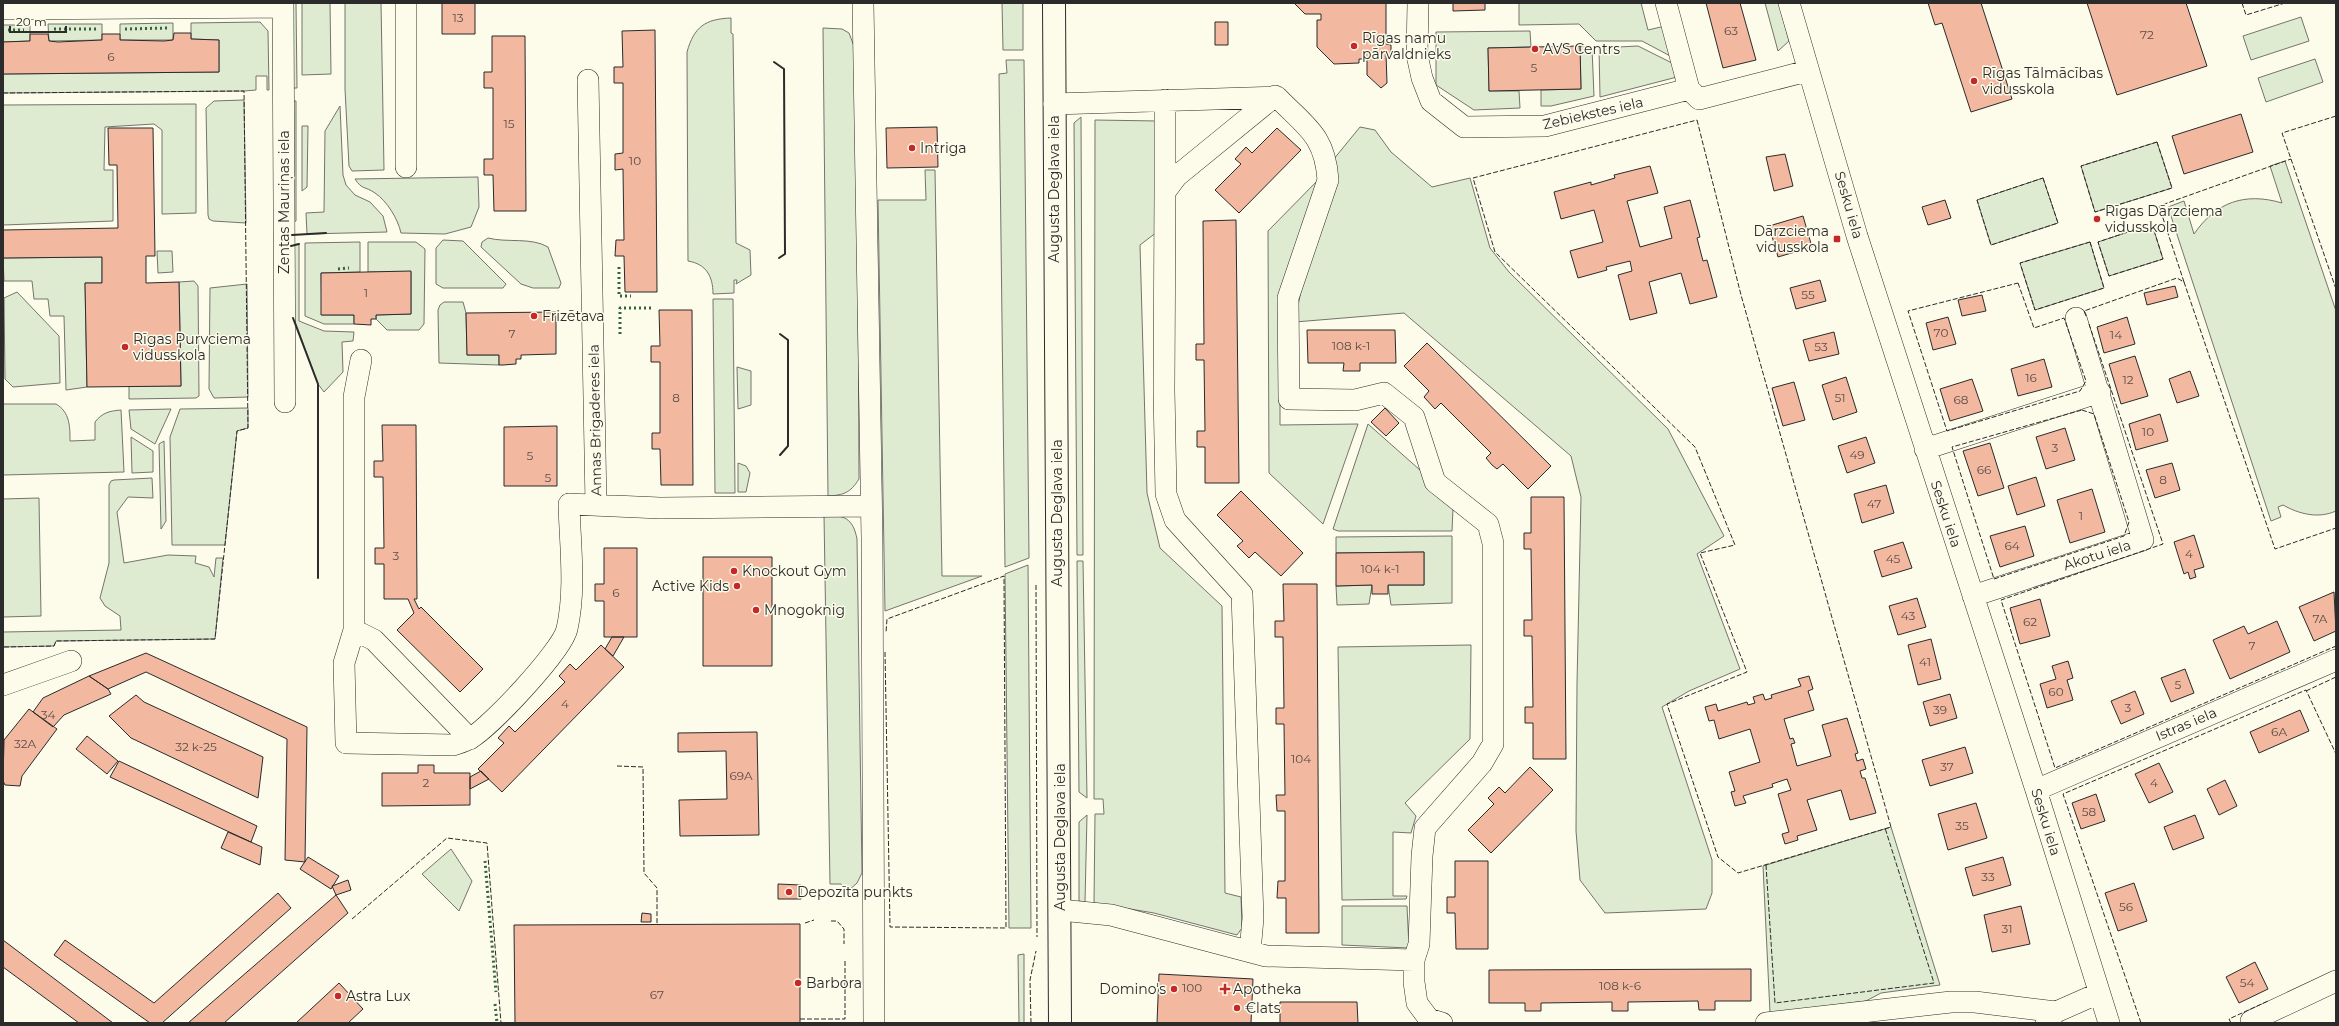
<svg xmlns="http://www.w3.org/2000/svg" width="2339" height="1026" font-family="Montserrat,sans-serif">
	<rect width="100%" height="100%" fill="#fdfbea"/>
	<path fill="#deebd1" stroke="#74746e" d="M292,3H296L297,88H292Z
		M302,3H330L331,74L302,75Z
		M345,3H381L384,170L352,171L349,166L345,89Z
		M1002,3H1023V50H1003Z
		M1519,3H1641L1648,30L1665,26L1674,58L1642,41H1596L1579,24L1519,25Z
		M1765,3H1779L1789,41L1778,51Z
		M2301,17L2309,41L2251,60L2243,36Z
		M731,18V33L733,34L736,243L750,250L751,275L736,284L737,280H734V293L713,294C713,276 706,264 688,261L687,52C694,27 705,19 731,18Z
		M260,22L268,31L269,90H267V76H256V90L244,91L3,93V74L219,72V40L191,39V23Z
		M173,23V40H120V24Z
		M48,24H102V40L49,41Z
		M3,25H30V41L3,42Z
		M823,28L842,29L849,33L857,54L859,479C850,493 844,495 828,496Z
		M1530,31L1531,47L1488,48L1489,91H1519L1520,108L1474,110L1436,85V32Z
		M1580,46L1592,48L1594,96L1551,106H1541V90L1581,89Z
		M1638,46L1674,64L1677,77L1600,97L1599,48Z
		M2315,59L2323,82L2266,102L2258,78Z
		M1006,60H1024L1029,558L1005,567L999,74L1007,73Z
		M244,100L246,223L213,221L209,219L208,215L206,108L214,101Z
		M292,101H296V221L292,222Z
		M196,104V213L162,214V130L154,124L105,127L104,170H113V221L3,225V105Z
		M340,106L343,175L346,185L355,195L370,202L383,216L387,232L307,234L306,213L324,212L325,131Z
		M1081,117L1083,555H1077L1074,123Z
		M1095,120L1158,121L1157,232L1140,245L1147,493L1160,548L1222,606L1225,893L1241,897L1242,928L1237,935L1154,913L1094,903L1095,814H1104L1103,799H1094Z
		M302,126H308L307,187L302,191Z
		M1360,127L1375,130L1391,152L1432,187L1470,178L1490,248L1509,272L1668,429L1724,536L1697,554L1740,669L1689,691L1662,707L1712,860V893L1706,909L1605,913L1580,880L1576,831L1577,684L1581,497L1571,456L1404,313L1295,322L1306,264L1333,160Z
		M2157,142L2172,188L2095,212L2081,166Z
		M2285,161L2336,311V511C2318,519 2299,514 2283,505L2278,507L2281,517L2271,521L2168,207L2184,201L2194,234C2216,202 2245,192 2282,203L2270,166Z
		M925,170H935L942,576H982L885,611L878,200H926Z
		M478,177L479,207L471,227L445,234L401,233C398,219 387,201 375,193C365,186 362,190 355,179Z
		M1321,177L1280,304V425L1358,424L1323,524L1269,473L1268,231Z
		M2043,178L2058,223L1991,245L1977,200Z
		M2152,224L2163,259L2109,276L2098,242Z
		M488,238C507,243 531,237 548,247L561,283L559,288H533L521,284L481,247L482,242Z
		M443,240L463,241L506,284L503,288H443L436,284V248Z
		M360,242V272L321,273L322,315H354V324H324L305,316V243Z
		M368,242H416L425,249L424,324L419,330H387L376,319V315L411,314V272H368Z
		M2090,242L2104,288L2035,310L2020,263Z
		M299,244V321L324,331L354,332L353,341L342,342L343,372L324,392L318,384L292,313L291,245Z
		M157,251H172L173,272L158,273Z
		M102,257V283H85L87,387L66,390L64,316H50L48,299H34L32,281H4L3,258Z
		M194,281L198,286L199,396L196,398L129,399V386H181L179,282Z
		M247,284L248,397L214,398L209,389L210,288Z
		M17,292L59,336L60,383L13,387L5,379L4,298Z
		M713,299H733L735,493H715Z
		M444,302H463L466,313L467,355H499V365L439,363L438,310L440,305Z
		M737,367L751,371V405L738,409Z
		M3,404H56C70,412 70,427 70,441L95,440V422C103,412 110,411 121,410L124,472L3,475Z
		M248,408V428L237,431L225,545H172L170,437L180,409Z
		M171,409L155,444L131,429L129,410Z
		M1368,424L1420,470L1453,508L1452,531H1338L1333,529Z
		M131,437L153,451V472L132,473Z
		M164,441L166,521L161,529L159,444Z
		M738,463L746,466L750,473L746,492H738Z
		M152,478L153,498L128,497L117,512L124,563L168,555L196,556L195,563L209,567L214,577L216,558H223L215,639L56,641L54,646L3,647V632L121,630L120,616L105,606L100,598L109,563V485L111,481L114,480Z
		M39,498L41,616L3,617V499Z
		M824,515C844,515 853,518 857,539L862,873L857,883L847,892L841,884H830Z
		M1452,536V603L1391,605L1388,585H1424V552L1336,553V537Z
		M1077,561H1083L1087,798L1079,792Z
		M1028,565L1031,928H1009L1005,574Z
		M1372,585L1369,604L1337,605L1336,586Z
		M1471,645L1470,739L1405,803L1416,816L1411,833L1393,832V896H1407L1406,899L1342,900L1338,647Z
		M1087,815L1085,902L1079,901V822Z
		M1891,827L1940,985L1881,993L1866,1001L1770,1013L1763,866Z
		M451,849L472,881L459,911L422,874Z
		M1342,906H1407L1409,948L1342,945Z
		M1024,954V1023H1019L1018,955Z"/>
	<path fill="#f2b8a0" stroke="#2b2b2b" d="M442,3H475V34H442Z
		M1294,3H1386V44L1391,45V54H1386L1387,83L1381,88L1367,75V59H1359V63L1334,64L1317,47V20H1321V14H1305Z
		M1453,3H1485V10L1453,11Z
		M1706,3H1740L1756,60L1723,68Z
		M1928,3H1981L2012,99L1971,112L1942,23L1935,25Z
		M2087,3H2186L2207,66L2117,95Z
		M1215,22H1228V45H1215Z
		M655,30L657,292H625L624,256H615L616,240H624L623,169L615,170V154L623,153V83H614V67H623L622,31Z
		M174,33H191V39L219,40V72L3,74V42L30,41V34H48L49,41L58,42L102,40V34H120V40L164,41L173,40Z
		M492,36H525L526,211H494L493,175H484V159H493V88H484V72H492Z
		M1580,46L1581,89L1489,91L1488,48Z
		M2241,114L2253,152L2184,174L2172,136Z
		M937,127L938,167L887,168L886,128Z
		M108,128H153L155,256H146V283L179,282L181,386L87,387L85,283H102V257L3,258V230L118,228L117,165H109Z
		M1277,128L1301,150L1239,213L1215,190L1241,164L1235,159L1246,147L1252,153Z
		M1785,154L1793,186L1774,191L1766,157Z
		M1650,166L1658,193L1627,201L1640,247L1672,238L1664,207L1690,200L1700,237L1697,238L1703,261L1707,260L1717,297L1690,304L1681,273L1649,282L1657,313L1630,320L1618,275L1632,271L1630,261L1606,267L1607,270L1578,278L1570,251L1603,242L1594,210L1561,219L1554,192L1591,182V185L1615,178L1614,175Z
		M1945,200L1951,218L1928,225L1922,207Z
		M1803,216L1812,247L1778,257L1769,226Z
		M1236,220L1239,483H1205V447H1197V431H1205L1204,360H1196V344H1204L1203,221Z
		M411,271V314L376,315V319H371V325L354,324V315H321V273Z
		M1820,280L1826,301L1796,309L1790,288Z
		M2175,286L2178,297L2147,305L2144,293Z
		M1982,295L1986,311L1962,316L1958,300Z
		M659,310H692L693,485H661L660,449H652V433H660V362H651V346H660Z
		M556,312V354L521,355V359H516V364L503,365H499V355H467L466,313Z
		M1948,317L1956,344L1933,350L1926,323Z
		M2127,317L2135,344L2104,353L2097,327Z
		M1307,330H1395L1396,363H1360V371H1343L1344,363H1308Z
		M1834,332L1839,354L1809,361L1803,340Z
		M1427,343L1551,466L1528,489L1503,464L1497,469L1492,465L1486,458L1491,453L1441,403L1435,409L1424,397L1429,391L1404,366Z
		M2135,356L2148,396L2121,404L2109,364Z
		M2044,359L2052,387L2018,396L2011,369Z
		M2190,371L2199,396L2177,403L2169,379Z
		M1846,377L1857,412L1833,420L1822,385Z
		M1972,379L1983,411L1950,421L1940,389Z
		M1794,382L1805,420L1783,426L1772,388Z
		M1385,408L1399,423L1386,436L1371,422Z
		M2160,414L2168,441L2136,450L2129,424Z
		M382,425H416L417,599H414L419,609L421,607L483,669L460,692L397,630L414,613L408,599H384V564H375V548H384L383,477H374V461H383Z
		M557,426V486H504V427Z
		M2065,428L2075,460L2046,469L2036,437Z
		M1866,437L1875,463L1847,473L1838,446Z
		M1990,443L2004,488L1978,496L1963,451Z
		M2172,463L2180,490L2155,498L2146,470Z
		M2036,477L2045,506L2017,515L2008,486Z
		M1886,485L1894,513L1862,523L1854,494Z
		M2092,489L2105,532L2070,543L2057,500Z
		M1241,491L1303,553L1281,576L1255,552L1249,558L1237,546L1243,541L1217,515Z
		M1531,497H1564L1566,759H1533V723H1525V707H1533L1532,636H1524V620H1532L1531,549H1524V533H1531Z
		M2025,526L2034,556L2000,567L1990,536Z
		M2194,535L2204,567L2194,570L2196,577L2190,579L2188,572L2184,574L2174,542Z
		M1903,542L1912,568L1882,577L1874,551Z
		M604,548H637V637H604V601H595V584H604Z
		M1424,552V585H1388V594H1372V585L1336,586V553Z
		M703,557H772V666H703Z
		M1283,584H1317L1319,933H1286V898H1277L1278,881H1285V811H1277L1276,795H1285L1284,724H1276V708H1284L1283,637H1275V621H1284Z
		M2334,592L2336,631L2314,641L2299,607Z
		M1917,598L1926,627L1898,635L1889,606Z
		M2040,599L2050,636L2020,644L2010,608Z
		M2277,621L2290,652L2230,679L2213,640L2244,626L2248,634Z
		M612,637H624L613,656L605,649Z
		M1931,639L1941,679L1918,685L1908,645Z
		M601,645L624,667L502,792L478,769L504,743L498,738L509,726L515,732L565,682L559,676L570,664L576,670Z
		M146,653L307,727L305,862L285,860L287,739L146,672L108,689L89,676Z
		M2068,661L2073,678L2067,680L2073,700L2047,708L2040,684L2056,679L2052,666Z
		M2185,669L2194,693L2171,702L2161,678Z
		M89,676L108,689L111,694L64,715L53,727L33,712L43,698Z
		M1809,676L1813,689L1808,691L1814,710L1784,719L1790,739L1793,738L1795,743L1791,744L1797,766L1831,756L1822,725L1847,718L1858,753L1855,754L1857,761L1863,759L1866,769L1860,771L1862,778H1865L1876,813L1850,820L1841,790L1807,800L1817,830L1797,836L1798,840L1785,844L1782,834L1789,832L1778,794L1791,790L1787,779L1772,784L1773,787L1743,796L1746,803L1735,806L1731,792L1735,791L1729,772L1760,762L1750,729L1719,739L1714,720L1709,721L1705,707L1716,704L1718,711L1747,702L1748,705L1755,703L1753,697L1763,694L1765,700L1772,698L1771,695L1801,686L1798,679Z
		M2135,691L2144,714L2121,724L2111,701Z
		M1950,694L1957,718L1930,726L1923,702Z
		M136,695L144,702L263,757L258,798L131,738L109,716Z
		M29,709L57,729L22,776L20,786L5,785L3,781L4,740Z
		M2300,710L2309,731L2259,753L2250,732Z
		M757,732L759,835L680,836L679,800L727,799L726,751L678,752V733Z
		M87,736L118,761L107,774L76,749Z
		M1965,747L1973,773L1930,786L1922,760Z
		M119,761L257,826L251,842L110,777Z
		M2159,763L2173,792L2149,803L2135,774Z
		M418,765H434V773H470V805L382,806V773H418Z
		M1530,767L1553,790L1491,853L1468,830L1494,804L1488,798L1499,787L1505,793Z
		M481,771L489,779L470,789V777Z
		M2225,780L2237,806L2219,815L2207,789Z
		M2096,794L2105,821L2081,829L2072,803Z
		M1976,803L1987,838L1948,850L1938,814Z
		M2195,815L2204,838L2173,850L2164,827Z
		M228,832L262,847L260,865L221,848Z
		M308,857L339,876L331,889L300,869Z
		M2003,857L2011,885L1973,896L1965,868Z
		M1455,861H1488V949H1456L1455,913H1447V897H1455Z
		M348,880L351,890L336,895L332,886Z
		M2134,883L2147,921L2118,931L2105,893Z
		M778,884L801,885V899H778Z
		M278,893L291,908L162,1023H150L54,955L65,940L154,1003Z
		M336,895L348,913L224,1023H188Z
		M2021,906L2030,944L1992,952L1984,915Z
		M642,913L651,914V922H641Z
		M800,924V1023H515L514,925Z
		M3,940L113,1023H79L3,967Z
		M2255,962L2268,989L2239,1003L2226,977Z
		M1751,969V1001H1715V1010H1699L1698,1001L1628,1002V1011H1612V1002L1541,1003V1011H1525V1003H1489V970Z
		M1159,974L1253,979L1251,1023H1157Z
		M339,983L363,1009L348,1023H296Z
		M1280,1002H1357L1358,1023H1280Z"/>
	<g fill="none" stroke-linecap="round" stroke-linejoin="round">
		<defs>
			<path id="minor" d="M283,3L285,402
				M406,3V167
				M863,3L872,538L874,1023
				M1418,3L1417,55L1422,78L1431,101L1464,127L1545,126L1689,89L1699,99L1807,71
				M1666,3L1689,89
				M1789,3L1857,236L2036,790L2109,1023
				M3,9L283,7
				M588,80L596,504
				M1054,104L1277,97C1306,127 1325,135 1328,180L1288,298L1289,399L1355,400L1384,393L1414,417L1435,482L1488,524L1493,543V744L1482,763L1425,828L1422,856L1419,944L1414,960V982L1417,1003L1429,1019L1442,1023
				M1165,192V100
				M361,360L354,397V630L344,663L346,743L453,745C459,743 466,741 471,738C491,726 562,651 567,629C576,589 570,545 569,504L660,508L871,506
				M1925,449L2100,392
				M1973,596L2143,540L2076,318
				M354,630L374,640L470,739
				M3,685L71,661
				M2036,790L2336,660
				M1060,910L1111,915L1266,956L1414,960
				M1250,952L1253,918L1242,594L1175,520L1166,494L1164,390L1165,192L1177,176L1275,96
				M2251,1021L2336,981
				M1766,1023L1951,1002H1975L2056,1012
				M2046,1023L2056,1012L2099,993"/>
			<path id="major" d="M1054,3L1060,1023"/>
		</defs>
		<use href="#minor" stroke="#2b2b2b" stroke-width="22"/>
		<use href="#major" stroke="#2b2b2b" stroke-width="24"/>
		<use href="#minor" stroke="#fdfbea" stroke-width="21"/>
		<use href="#major" stroke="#fdfbea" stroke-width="22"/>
		<path stroke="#34623c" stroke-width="3" stroke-dasharray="2 3" stroke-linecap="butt" d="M54,29H96
			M125,29L168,28
			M8,30H24
			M619,267V296H631
			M338,269L349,268
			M620,334V308H654
			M485,861L496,992
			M495,1004L497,1023"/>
		<path stroke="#2b2b2b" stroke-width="1" stroke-dasharray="5 2" stroke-linecap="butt" d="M2242,3L2246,15L2285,3
			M3,93L244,91L248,428L237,431L215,639L56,641L54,646L3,647
			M2336,116L2282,133L2336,289
			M1697,120L1741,295L1891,827L1738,873L1718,857L1667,704L1747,672L1700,553L1735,545L1695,447L1495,252L1473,178Z
			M2157,142L2172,188L2095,212L2081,166Z
			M2043,178L2058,223L1991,245L1977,200Z
			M2152,224L2163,259L2109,276L2098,242Z
			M2090,242L2104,288L2035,310L2020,263Z
			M2184,282L2159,206L2291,159
			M2018,283L2034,328L2064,318L2086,381L2080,391L1947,431L1908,311Z
			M2086,316L2084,311L2177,278L2184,282L2275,549L2336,528
			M2089,324L2163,544L2001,600L2055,768L2336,646
			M2082,410L2094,414L2129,522L2124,536L1994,579L1952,447Z
			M1036,585L1037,937
			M885,652L890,927L1006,928L1004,576L887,619L886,633
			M2306,691L2336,677
			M617,766L643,767L644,873L657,888V924
			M1766,865L1775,1003L1934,983L1885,828
			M352,919L447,838L487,843L501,1023
			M831,921H837L844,929V944
			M805,923L814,920
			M800,1019H845V959
			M1031,1023L1030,980L1036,951
			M2141,1023L2063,794L2306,690L2336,754
			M2231,1023L2229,1019L2268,1001"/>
		<path stroke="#2b2b2b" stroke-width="2" d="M774,62L784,69L785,254L779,258
			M292,235L326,233
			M291,246L299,244
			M293,318L318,384V578
			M780,455L788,446V340L780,334"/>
	</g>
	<g fill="#c62828" stroke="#fdfbea" stroke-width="1.5">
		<circle cx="1354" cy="46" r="4"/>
		<circle cx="1535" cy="49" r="4"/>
		<circle cx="1974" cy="81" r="4"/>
		<circle cx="912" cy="148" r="4"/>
		<circle cx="2097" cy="219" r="4"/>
		<rect x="1833" y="235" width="8" height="8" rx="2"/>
		<circle cx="534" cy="316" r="4"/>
		<circle cx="125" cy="347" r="4"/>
		<circle cx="734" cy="571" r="4"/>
		<circle cx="737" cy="586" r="4"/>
		<circle cx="756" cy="610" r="4"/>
		<circle cx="789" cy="892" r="4"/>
		<circle cx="798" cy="983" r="4"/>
		<circle cx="1174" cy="989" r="4"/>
		<path d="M1223 983h4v4h4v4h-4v4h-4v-4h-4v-4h4z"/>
		<circle cx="338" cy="996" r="4"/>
		<circle cx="1237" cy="1008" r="4"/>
	</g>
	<g text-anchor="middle" stroke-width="3" stroke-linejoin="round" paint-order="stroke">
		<g font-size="12" fill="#5d4e48">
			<text x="458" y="22">13</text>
			<text x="1731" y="35">63</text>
			<text x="2147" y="39">72</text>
			<text x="111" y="61">6</text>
			<text x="1534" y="72">5</text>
			<text x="509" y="128">15</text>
			<text x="635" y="165">10</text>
			<text x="366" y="297">1</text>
			<text x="1808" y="299">55</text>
			<text x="1941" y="337">70</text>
			<text x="512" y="338">7</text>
			<text x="2116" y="339">14</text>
			<text x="1351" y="350">108 k-1</text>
			<text x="1821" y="351">53</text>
			<text x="2031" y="382">16</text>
			<text x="2128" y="384">12</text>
			<text x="676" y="402">8</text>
			<text x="1840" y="402">51</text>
			<text x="1961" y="404">68</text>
			<text x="2148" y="436">10</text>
			<text x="2055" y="452">3</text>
			<text x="1857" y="459">49</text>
			<text x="530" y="460">5</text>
			<text x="1984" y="474">66</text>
			<text x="548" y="482">5</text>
			<text x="2163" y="484">8</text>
			<text x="1874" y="508">47</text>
			<text x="2081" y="520">1</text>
			<text x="2012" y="550">64</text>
			<text x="2189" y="558">4</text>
			<text x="396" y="560">3</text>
			<text x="1893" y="563">45</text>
			<text x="1380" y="573">104 k-1</text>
			<text x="616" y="597">6</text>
			<text x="1908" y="620">43</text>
			<text x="2320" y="623">7A</text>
			<text x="2030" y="626">62</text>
			<text x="2252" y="650">7</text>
			<text x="1925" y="666">41</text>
			<text x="2178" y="689">5</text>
			<text x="2056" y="696">60</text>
			<text x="565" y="708">4</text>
			<text x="2128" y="712">3</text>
			<text x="1940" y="714">39</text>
			<text x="48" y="719">34</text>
			<text x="2279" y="736">6A</text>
			<text x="25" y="748">32A</text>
			<text x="196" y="751">32 k-25</text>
			<text x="1301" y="763">104</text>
			<text x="1947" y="771">37</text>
			<text x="741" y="780">69A</text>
			<text x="426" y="787">2</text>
			<text x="2154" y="787">4</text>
			<text x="2089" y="816">58</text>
			<text x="1962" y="830">35</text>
			<text x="1988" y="881">33</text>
			<text x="2126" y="911">56</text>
			<text x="2007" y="933">31</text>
			<text x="2247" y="987">54</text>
			<text x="1620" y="990">108 k-6</text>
			<text x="1192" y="992">100</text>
			<text x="657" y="999">67</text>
		</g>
		<g font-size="14" fill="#2b2b2b" stroke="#fdfbea" text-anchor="start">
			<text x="1362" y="43">Rīgas namu<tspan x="1362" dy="16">pārvaldnieks</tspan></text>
			<text x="1543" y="54">AVS Centrs</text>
			<text x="1982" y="78">Rīgas Tālmācības<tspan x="1982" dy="16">vidusskola</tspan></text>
			<text x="920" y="153">Intriga</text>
			<text x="2105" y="216">Rīgas Dārzciema<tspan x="2105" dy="16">vidusskola</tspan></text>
			<text x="1829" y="236" text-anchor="end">Dārzciema<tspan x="1829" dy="16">vidusskola</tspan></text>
			<text x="542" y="321">Frizētava</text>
			<text x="133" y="344">Rīgas Purvciema<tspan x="133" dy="16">vidusskola</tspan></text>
			<text x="742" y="576">Knockout Gym</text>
			<text x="729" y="591" text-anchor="end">Active Kids</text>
			<text x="764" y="615">Mnogoknig</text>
			<text x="797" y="897">Depozīta punkts</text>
			<text x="806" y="988">Barbora</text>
			<text x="1166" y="994" text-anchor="end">Domino's</text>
			<text x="1233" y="994">Apotheka</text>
			<text x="346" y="1001">Astra Lux</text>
			<text x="1245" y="1013">€lats</text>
		</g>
		<g font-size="14" fill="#2b2b2b" stroke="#fdfbea">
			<text transform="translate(1593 113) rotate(-13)" y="5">Zebiekstes iela</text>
			<text transform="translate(1054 189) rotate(-90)" y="5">Augusta Deglava iela</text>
			<text transform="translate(284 202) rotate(-90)" y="5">Zentas Mauriņas iela</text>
			<text transform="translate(1849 205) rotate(74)" y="5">Sesku iela</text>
			<text transform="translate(595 420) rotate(-91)" y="5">Annas Brigaderes iela</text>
			<text transform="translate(1057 513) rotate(-90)" y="5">Augusta Deglava iela</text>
			<text transform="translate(1946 514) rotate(72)" y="5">Sesku iela</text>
			<text transform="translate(2097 555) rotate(-18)" y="5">Akotu iela</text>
			<text transform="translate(2186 724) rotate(-23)" y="5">Istras iela</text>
			<text transform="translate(2046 822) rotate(73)" y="5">Sesku iela</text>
			<text transform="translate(1060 837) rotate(-90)" y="5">Augusta Deglava iela</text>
		</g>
	</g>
	<rect width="2339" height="1026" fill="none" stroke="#2b2b2b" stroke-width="8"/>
	<path d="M10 26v6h56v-6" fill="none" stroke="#2b2b2b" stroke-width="2"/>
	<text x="16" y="26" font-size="12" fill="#2b2b2b" stroke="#fdfbea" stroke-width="3" paint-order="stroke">20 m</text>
</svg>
